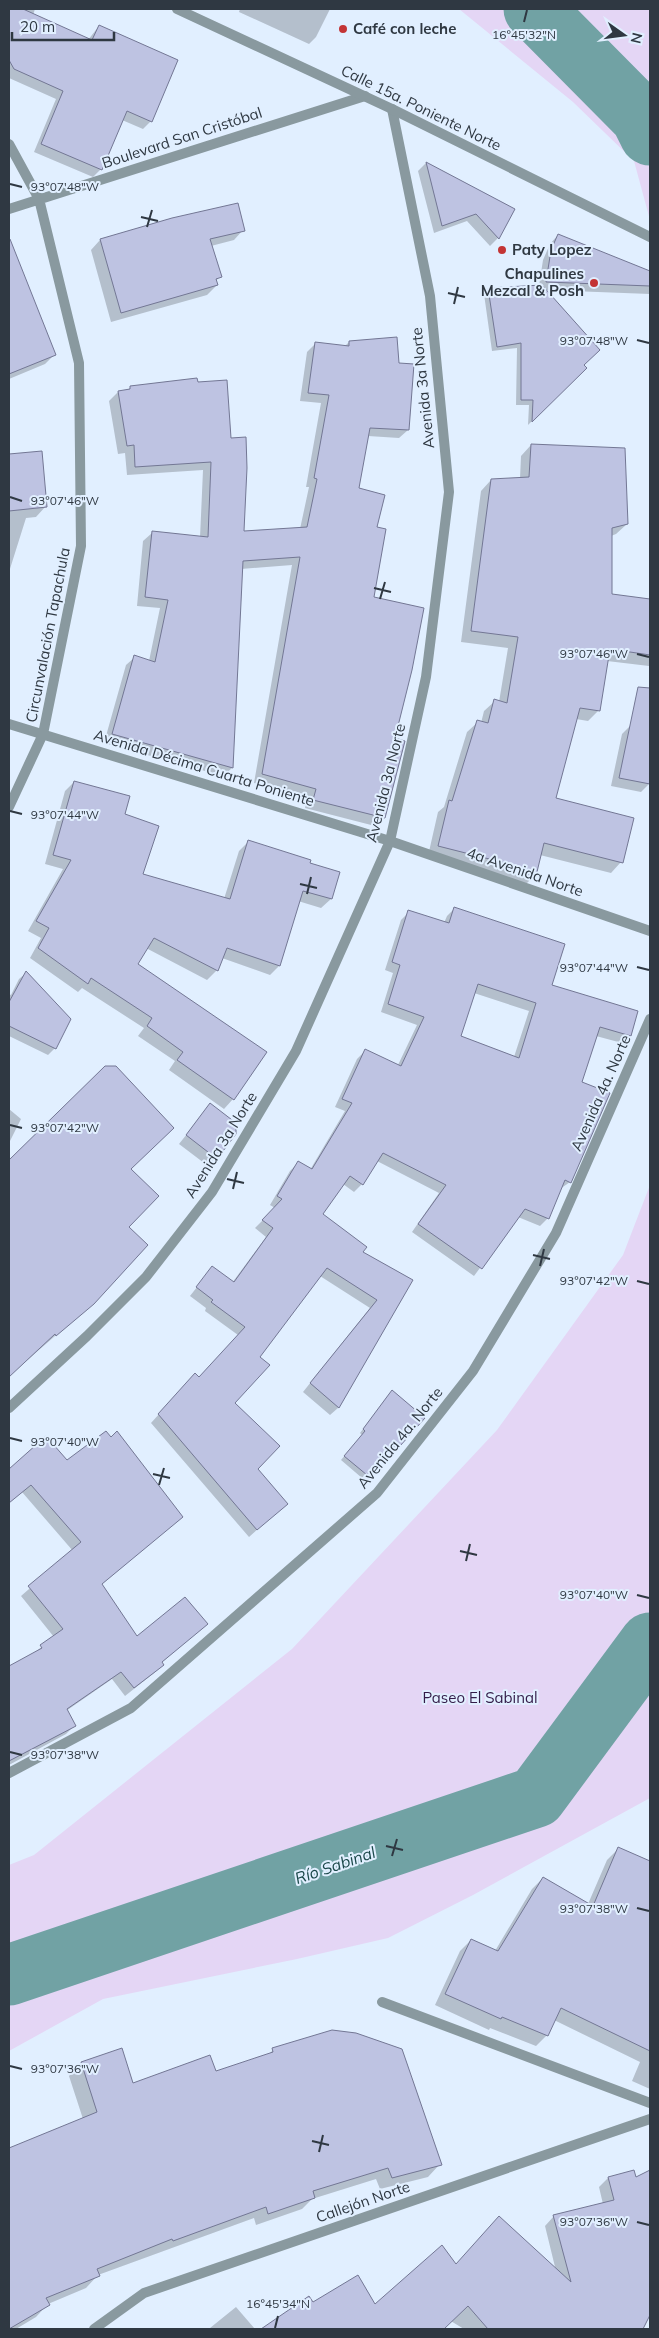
<svg xmlns="http://www.w3.org/2000/svg" width="659" height="2338" font-family="Mulish,sans-serif">
	<rect width="100%" height="100%" fill="#e1efff"/>
	<path fill="#e4d6f5" d="M459,9H650V220L634,161L573,102Z
		M650,1185V1798L473,1895L388,1938L297,1959L103,1999L9,2051V1865L34,1855L292,1649L497,1430L623,1255Z"/>
	<path fill="#0003" fill-rule="evenodd" d="M9,9H35L33,15L88,40L99,26L151,121L143,129L122,120L101,169L93,177L34,152L56,99L9,78Z
		M240,9H330L316,37L309,44L239,12Z
		M426,163L513,210L498,238L490,246L467,221L434,233L418,171Z
		M243,230L234,240L211,246L220,276L216,281L217,285L207,295L111,322L91,250L100,240Z
		M558,235L650,272V294L545,290L585,368L528,425L529,405H516L517,348L492,351L484,294L489,289L539,286L543,260L550,244Z
		M19,265L55,354L45,364L9,379V269Z
		M349,342L398,364L408,430L399,438L368,436L358,489L375,527L373,598L394,739L384,818L375,826L305,808L308,797L254,783L292,565L241,569L232,768L223,776L104,743L126,665L135,657L149,661L160,608L137,606L143,541L152,533L200,538L203,470L127,475L125,453L118,454L109,401L118,392L128,390L130,388L229,440L243,532L300,529L309,487H306L321,403L300,401L307,352L315,344L344,347Z
		M531,445L627,524L616,534L611,536V595L650,600V664L649,666L607,661L598,711L588,721L576,719L554,799L621,862L611,873L540,855L535,875L524,886L428,856L438,812L444,807L467,732L478,722L481,723L484,711L495,701L499,702L508,648L461,642L481,491L491,480L520,479L521,456Z
		M41,452L46,506L36,517L26,518L9,572V456Z
		M630,726L650,730V777L649,784L641,792L611,786L622,734Z
		M74,782L123,815L141,875L224,899L239,851L248,842L309,863L331,899L321,908L298,901L279,966L270,975L222,958L216,971L207,980L146,948L137,964L233,1099L224,1109L169,1070L175,1061L138,1036L144,1028L82,988L78,992L30,958L41,938L28,931L63,869L45,864L65,791Z
		M455,908L550,986L630,1035L622,1043L596,1036L580,1083L570,1182L560,1189L548,1218L540,1226L518,1217L474,1276L412,1232L439,1193L377,1161L362,1184L354,1192L343,1184L321,1214L362,1252L412,1280L338,1408L330,1415L303,1392L370,1308L320,1276L258,1357L233,1403L257,1469L278,1511L249,1537L151,1423L187,1383L199,1378L238,1335L205,1311L206,1308L190,1296L212,1268L232,1283L266,1237L255,1228L275,1208L270,1205L290,1171L298,1163L310,1170L345,1111L335,1107L357,1059L365,1051L398,1065L417,1025L381,1012L393,973L385,970L401,920L409,912L444,923L447,916ZM474,993L529,1011L514,1057L460,1036Z
		M26,973L55,1048L48,1055L9,1036V994L11,995L19,979Z
		M106,1068L127,1227L93,1303L9,1376V1161Z
		M210,1105L235,1133L208,1166L179,1144Z
		M9,1109L21,1119L9,1143Z
		M388,1396L423,1418L399,1445L395,1449L391,1446L362,1478L341,1460L362,1435L360,1433Z
		M46,1438L67,1461L181,1517L101,1585L137,1638L206,1624L161,1663L163,1665L154,1673L125,1696L112,1679L66,1711L74,1726L66,1734L9,1765V1668L33,1654L54,1637L21,1596L73,1551L22,1492L9,1503V1471Z
		M618,1849L650,1863V2089L632,2081L640,2062L554,2020L547,2035L536,2046L490,2028L489,2030L435,2005L460,1951L471,1940L495,1951L532,1889L543,1878L588,1904L607,1860Z
		M121,2050L133,2085L215,2073L268,2055L273,2050L440,2164L428,2177L380,2189L376,2179L312,2199L302,2209L256,2225L254,2218L98,2275L86,2288L48,2304L36,2317L16,2329H9V2192L18,2216L21,2215L9,2186V2149L83,2119L69,2076L81,2063Z
		M633,2171L635,2178L650,2172V2314L643,2329H464L396,2288L456,2265L556,2271L545,2226L554,2216L603,2204L599,2187L608,2178Z
		M347,2283L406,2329H263L308,2298L312,2304Z
		M236,2307L255,2329H210V2328Z"/>
	<g fill="none" stroke-linecap="round" stroke-linejoin="round">
		<path stroke="#71a2a4" stroke-width="61" d="M534,9L641,117L650,135
			M9,1975L536,1797L650,1643"/>
	</g>
	<path fill="#bec3e2" stroke="#737794" fill-rule="evenodd" d="M9,9H23L92,40L99,25L178,60L152,122L127,111L102,170L41,144L63,91L14,69L9,60Z
		M426,162L515,209L499,239L476,214L442,226Z
		M238,203L245,231L210,239L222,277L216,279L218,285L121,313L100,239L172,218Z
		M558,234L650,271V286L546,282L551,250Z
		M10,239L56,355L9,374V240Z
		M542,285L600,350L584,365L587,368L532,422L533,400H521V343L497,347L488,288Z
		M397,337L399,363L414,364L409,430L370,428L359,488L385,495L377,527L386,529L374,597L424,608L412,670L395,738L405,741L385,818L313,800L316,789L262,774L300,557L243,561L233,768L112,734L134,655L155,662L168,600L145,597L152,531L208,537L211,462L135,467L134,445L127,446L118,391L130,389V386L197,378L198,382L227,380L231,438L246,437L247,468L244,531L307,527L317,479L314,478L329,395L308,393L315,342L349,346V341Z
		M531,444L625,448L628,524L612,528V594L650,599V655L610,649L600,711L580,708L556,798L634,818L623,863L544,843L536,876L508,869L509,864L438,846L449,800L452,801L477,720L488,723L494,699L507,703L518,637L471,631L491,479L529,477Z
		M42,451L47,507L9,511V454Z
		M638,687L650,688V784L619,778Z
		M74,781L130,796L125,814L159,826L143,874L230,899L248,840L311,860L310,863L340,872L332,899L303,891L280,966L227,948L218,971L154,938L138,964L267,1052L234,1100L177,1060L183,1052L147,1026L152,1018L91,978L88,984L38,948L49,928L36,921L71,860L53,855Z
		M454,907L565,944L552,985L638,1011L631,1036L600,1027L582,1082L610,1093L571,1183L565,1180L549,1219L525,1209L482,1269L418,1224L446,1185L383,1153L363,1185L350,1176L323,1214L367,1247L363,1252L413,1280L339,1408L310,1383L377,1300L327,1268L260,1357L270,1365L235,1403L280,1446L258,1469L288,1504L257,1530L158,1414L195,1373L199,1377L245,1327L211,1302L213,1300L196,1287L212,1266L234,1282L273,1228L262,1220L282,1199L277,1196L298,1161L312,1169L352,1103L342,1099L365,1049L401,1066L424,1017L388,1004L400,965L392,962L408,910L449,923ZM478,984L536,1003L519,1058L461,1036Z
		M26,971L71,1019L56,1049L9,1026V1002Z
		M105,1066H116L174,1128L131,1169L159,1196L129,1227L148,1245L94,1304L56,1336L55,1334L9,1377V1160Z
		M210,1103L236,1123V1134L217,1159L186,1135Z
		M392,1390L425,1418L400,1446L396,1443L367,1475L344,1456L365,1431L363,1429Z
		M106,1431L111,1437L117,1431L183,1517L102,1584L137,1636L185,1597L208,1624L162,1662L164,1665L134,1688L121,1672L67,1709L76,1726L9,1761V1666L42,1648L40,1645L63,1629L28,1586L81,1542L31,1485L9,1503V1469L46,1436L67,1460Z
		M618,1847L650,1861V2051L561,2008L548,2036L502,2017L501,2019L445,1994L471,1939L498,1951L543,1877L593,1906Z
		M332,2030L356,2033L402,2049L442,2165L392,2178L388,2168L313,2191L315,2198L268,2214L266,2207L173,2241L172,2239L97,2269L100,2276L46,2298L50,2305L9,2329V2148L97,2112L81,2062L122,2048L133,2083L210,2055L216,2071L273,2052L272,2048Z
		M634,2170L636,2177L650,2170V2315L643,2329H488L468,2306L444,2329H261L309,2296L313,2302L358,2275L375,2304L442,2245L456,2264L499,2216L571,2282L553,2215L614,2200L608,2177Z"/>
	<g fill="none" stroke-linecap="round" stroke-linejoin="round">
		<path stroke="#89999f" stroke-width="10" d="M9,144L39,199L79,363L81,546L43,734L9,807
			M9,209L365,96
			M9,724L390,841L650,931
			M9,1408L87,1336L146,1277L212,1192L296,1051L390,841L426,677L449,492L430,296L392,109
			M9,1773L131,1708L377,1493L473,1371L556,1233L650,1019
			M382,2002L650,2103
			M94,2329L144,2293L650,2119"/>
		<path stroke="#89999f" stroke-width="10" d="M177,9L392,109L650,237"/>
	</g>
	<path fill="none" stroke="#2f3842" stroke-width="2" d="M524,22L527,10M10,184L22,187M141,217L158,221M147,227L152,210M448,293L465,297M454,304L458,287M637,340L649,343M10,497L22,501M374,588L391,592M380,599L385,582M637,654L649,657M10,811L22,814M300,884L317,888M307,894L311,877M637,967L649,970M10,1125L22,1128M227,1179L244,1183M233,1189L237,1172M533,1255L550,1259M540,1266L544,1249M637,1281L649,1284M10,1438L22,1441M153,1474L170,1478M159,1485L164,1468M460,1551L477,1555M466,1561L470,1544M637,1595L649,1598M10,1752L22,1755M386,1846L403,1850M392,1856L397,1839M637,1908L649,1911M10,2066L22,2069M312,2141L329,2145M319,2152L323,2135M637,2222L649,2225M275,2328L278,2316"/>
	<g fill="#c33435" stroke="#e1efff" stroke-width="2">
		<circle cx="343" cy="29" r="5"/>
		<circle cx="502" cy="250" r="5"/>
		<circle cx="594" cy="283" r="5"/>
	</g>
	<g text-anchor="middle" stroke-width="4" stroke-linejoin="round" paint-order="stroke">
		<g font-size="15" font-weight="bold" fill="#2f3842" stroke="#e1efff" text-anchor="start">
			<text x="353" y="34">Café con leche</text>
			<text x="512" y="255">Paty Lopez</text>
			<text x="584" y="279" text-anchor="end">Chapulines<tspan x="584" dy="17">Mezcal &amp; Posh</tspan></text>
		</g>
		<g font-size="15" fill="#2f3842" stroke="#e1efff">
			<text transform="translate(421 108) rotate(26)" y="5">Calle 15a. Poniente Norte</text>
			<text transform="translate(182 138) rotate(-18)" y="5">Boulevard San Cristóbal</text>
			<text transform="translate(423 388) rotate(-96)" y="5">Avenida 3a Norte</text>
			<text transform="translate(48 635) rotate(-79)" y="5">Circunvalación Tapachula</text>
			<text transform="translate(204 768) rotate(17)" y="5">Avenida Décima Cuarta Poniente</text>
			<text transform="translate(386 783) rotate(-76)" y="5">Avenida 3a Norte</text>
			<text transform="translate(525 872) rotate(19)" y="5">4a Avenida Norte</text>
			<text transform="translate(601 1093) rotate(-66)" y="5">Avenida 4a. Norte</text>
			<text transform="translate(221 1145) rotate(-58)" y="5">Avenida 3a Norte</text>
			<text transform="translate(400 1438) rotate(-51)" y="5">Avenida 4a. Norte</text>
			<text transform="translate(363 2202) rotate(-19)" y="5">Callejón Norte</text>
		</g>
		<g font-size="15" fill="#331c49" stroke="#e1efff">
			<text x="480" y="1703">Paseo El Sabinal</text>
		</g>
		<g font-size="16" font-style="italic" fill="#1b484a" stroke="#e1efff">
			<text transform="translate(335 1865) rotate(-19)" y="6">Río Sabinal</text>
		</g>
	</g>
	<g font-size="12" text-anchor="middle" fill="#2f3842" stroke="#e1efff" stroke-width="4" stroke-linejoin="round" paint-order="stroke">
		<text x="524" y="39">16°45'32"N</text>
		<text x="65" y="191">93°07'48"W</text>
		<text x="594" y="345">93°07'48"W</text>
		<text x="65" y="505">93°07'46"W</text>
		<text x="594" y="658">93°07'46"W</text>
		<text x="65" y="819">93°07'44"W</text>
		<text x="594" y="972">93°07'44"W</text>
		<text x="65" y="1132">93°07'42"W</text>
		<text x="594" y="1285">93°07'42"W</text>
		<text x="65" y="1446">93°07'40"W</text>
		<text x="594" y="1599">93°07'40"W</text>
		<text x="65" y="1759">93°07'38"W</text>
		<text x="594" y="1913">93°07'38"W</text>
		<text x="65" y="2073">93°07'36"W</text>
		<text x="594" y="2226">93°07'36"W</text>
		<text x="278" y="2308">16°45'34"N</text>
	</g>
	<rect width="659" height="2338" fill="none" stroke="#2f3842" stroke-width="20"/>
	<g transform="translate(624 35) rotate(104)" stroke="#e1efff" stroke-width="4" paint-order="stroke">
	<path d="M0-4L9 19L0 12L-9 19Z" fill="#2f3842"/>
	<text y="-8" font-size="14" font-weight="bold" text-anchor="middle" fill="#2f3842">N</text>
	</g>
	<path d="M12 32v8h102v-8" fill="none" stroke="#2f3842" stroke-width="2.5"/>
	<text x="20" y="32" font-size="15" fill="#2f3842" stroke="#e1efff" stroke-width="4" paint-order="stroke">20 m</text>
</svg>
